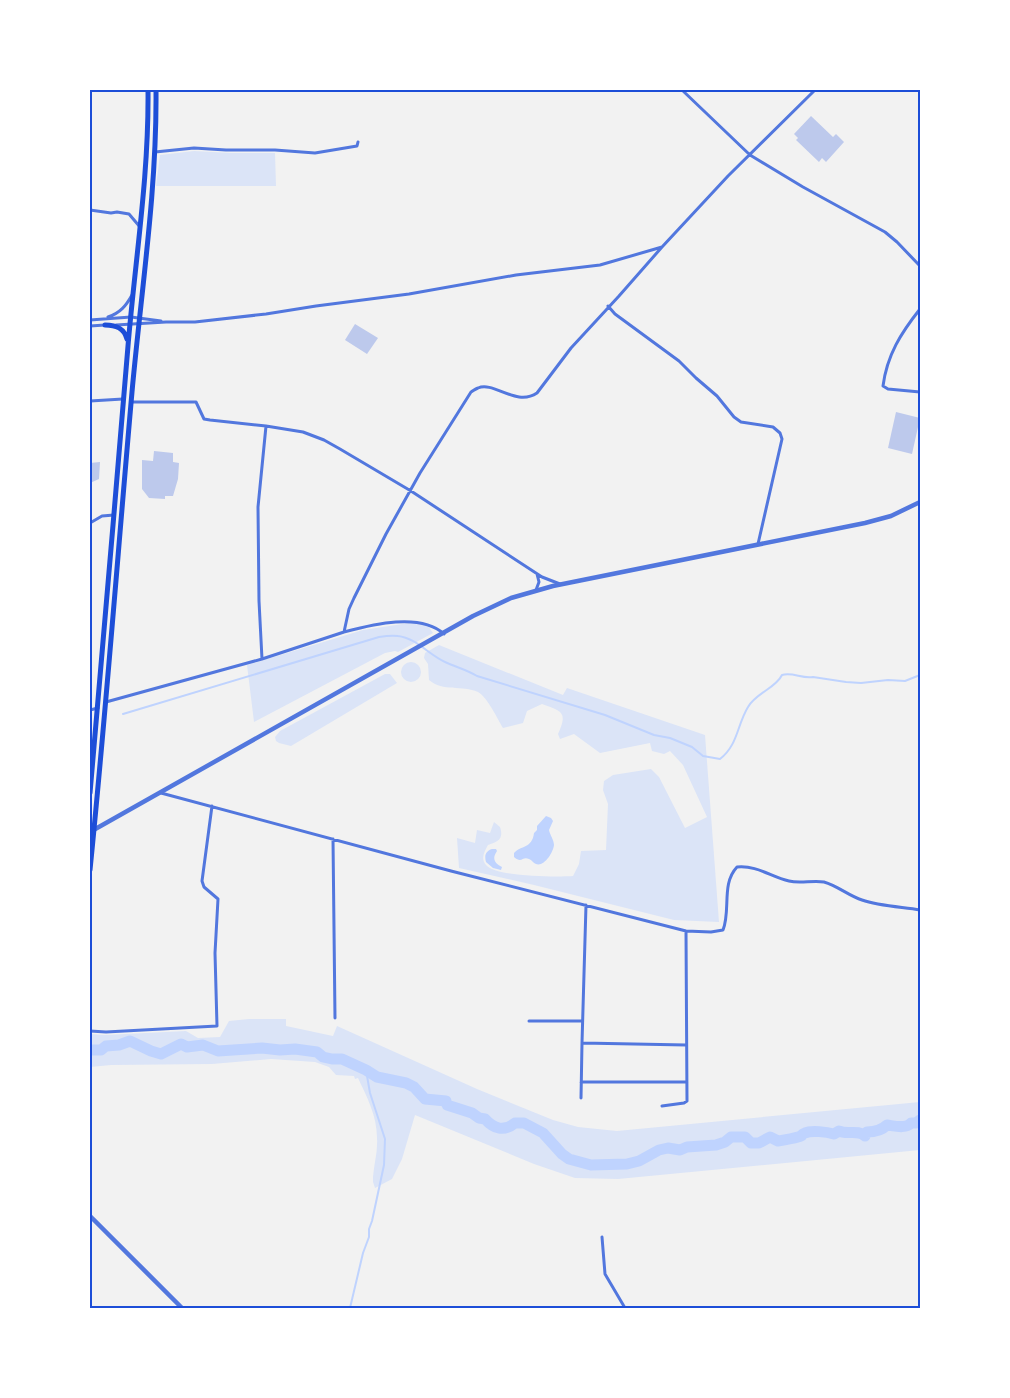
<svg xmlns="http://www.w3.org/2000/svg" width="1010" height="1398" font-family="Lora,serif">
	<rect width="100%" height="100%" fill="#f2f2f2"/>
	<path fill="#dbe4f7" d="M194,151L231,153H275L276,186H156L160,155Z
		M409,623L428,626L433,633L398,652L395,651L385,653L254,722L247,665L363,630Z
		M439,645L563,695L567,688L705,735L719,922L674,920L534,885L459,868L457,838L475,843L477,830L490,833L494,822L500,827C504,839 498,842 488,845C484,852 480,860 487,866C499,877 557,877 573,876L579,864L581,851L606,850L608,804L603,790L604,781L613,775L651,769L659,777L685,828L707,817L683,765L670,751L664,754L652,751L650,743L600,753L574,734L560,739L558,734C568,712 562,711 542,704L527,711L523,723L503,728C497,718 488,698 478,692C462,685 443,692 429,680L428,664L424,658L425,653Z
		M401 672a10 10 0 1 1 20 0a10 10 0 1 1-20 0Z
		M385,674H390L397,683L291,746L279,743L276,741L275,737L280,731Z
		M249,1019H286V1026L333,1036L337,1026L477,1089L553,1120L578,1127L617,1131L920,1102V1150L618,1179L575,1178L534,1164L415,1115L402,1159L392,1179L375,1188L373,1182V1177C374,1164 378,1151 377,1138C377,1116 367,1097 358,1078L355,1079L354,1076L336,1075L329,1067L315,1062L271,1059L212,1064L111,1065L90,1067V1034L105,1035L186,1031L198,1038L220,1037L229,1021Z"/>
	<path fill="#bfd3fe" d="M546,816L551,818L553,821L549,830C550,835 554,840 554,845C553,853 544,867 536,864C533,863 532,860 529,859C522,856 522,864 514,857V853C521,845 532,849 534,833L537,830V826Z
		M492,849H496L497,851C492,858 494,863 502,867L501,870L493,868L486,862C484,855 486,851 492,849Z"/>
	<g fill="none" stroke-linecap="round" stroke-linejoin="round">
		<path stroke="#bfd3fe" stroke-width="2" d="M123,714L379,637C385,636 392,635 398,636C416,638 429,655 445,662C456,667 467,670 477,676L605,715L654,735L670,738L692,747L703,756L720,759C738,745 737,725 748,707C756,693 776,688 782,675C793,672 802,679 813,677L846,682L861,683L888,680L905,681L920,675
			M350,1308L363,1253L369,1237V1229L372,1221L384,1165L385,1139L370,1093L366,1070"/>
		<path stroke="#bfd3fe" stroke-width="11" d="M90,1050H101L106,1046L119,1045L130,1041L151,1051L161,1054L181,1044L187,1047L203,1045L218,1051L262,1048L280,1050L295,1049L317,1052L323,1057L332,1059H342L366,1070L377,1077L406,1083L414,1087L425,1099L446,1101L447,1105L472,1113L479,1118L485,1119C494,1129 504,1132 515,1123H524L543,1133L562,1154L569,1159L591,1165L627,1164L639,1161L659,1150L668,1148L680,1150L687,1147L716,1145L725,1142L731,1137H745L751,1143H759L770,1137L778,1141C784,1140 791,1139 798,1137C805,1135 798,1136 805,1133C811,1130 827,1132 834,1134L839,1131C847,1135 858,1129 865,1136L867,1132C874,1132 882,1130 887,1125C895,1126 906,1129 911,1123H916L920,1120"/>
	</g>
	<path fill="#bdc9ec" d="M811,116L833,137L836,134L844,142L826,162L822,158L819,162L796,140L798,138L794,134Z
		M355,324L378,338L367,354L345,340Z
		M896,412L920,418L912,454L888,448Z
		M154,451L173,453V462L179,463L178,479L173,496H165V499L149,498L142,489V460L153,461Z
		M100,462L99,479L90,483V463Z"/>
	<g fill="none" stroke-linecap="round" stroke-linejoin="round">
		<path stroke="#5277de" stroke-width="3" d="M682,90L750,155L803,187L885,232L897,242L920,266
			M155,152L194,148L226,150H275L315,153L357,146L358,142
			M90,210L111,213L117,212L129,214L140,227
			M608,306L615,314L679,361L696,378L717,396L734,417L741,422L773,427L780,433L782,439L758,544
			M920,309C901,333 887,355 883,386L888,389L920,392
			M108,317C120,313 126,306 132,295
			M90,320L131,317L161,321
			M116,325L166,322H195L266,314L316,306L409,294L516,275L600,265L662,247L728,176L815,90
			M90,326L105,325
			M90,401L123,399
			M132,402H196L204,419L210,420L266,426L258,507L259,601L262,659
			M266,426L303,432L324,440L340,449L411,491L542,577L560,584
			M90,523L102,516L114,515
			M536,590L539,582L537,574
			M444,634C420,612 371,625 344,632L349,609L354,598L386,534L420,473L471,392C473,391 475,389 478,388C494,381 516,407 537,393L571,348L619,296L662,247
			M106,702L262,659L344,632
			M90,710L98,708
			M161,793L451,871L686,931L711,932L723,930C731,910 721,884 737,867C757,865 771,877 789,881C800,884 812,880 824,882C838,886 849,896 862,900C879,906 902,907 920,910
			M333,839L335,1018
			M586,905L582,1043L686,1045
			M529,1021H582
			M90,1031L106,1032L217,1026L215,953L218,899L204,887L202,881L212,806
			M581,1082H687
			M581,1098L582,1043
			M662,1106L684,1103L687,1101L686,931
			M602,1237L605,1274L625,1308"/>
		<path stroke="#5277de" stroke-width="4.5" d="M90,832L473,616L511,598L553,586L865,523L891,516L920,502
			M90,1216L182,1308"/>
		<path stroke="#1d4ed8" stroke-width="5" d="M105,325C116,325 124,328 127,339
			M90,793C104,644 115,495 128,346C135,261 149,176 148,90
			M90,870C106,711 118,551 132,392C141,292 157,191 156,90"/>
	</g>
	<rect width="1010" height="1398" fill="none" stroke="#ffffff" stroke-width="182"/>
	<rect x="91" y="91" width="828" height="1216" fill="none" stroke="#1d4ed8" stroke-width="2"/>
</svg>
